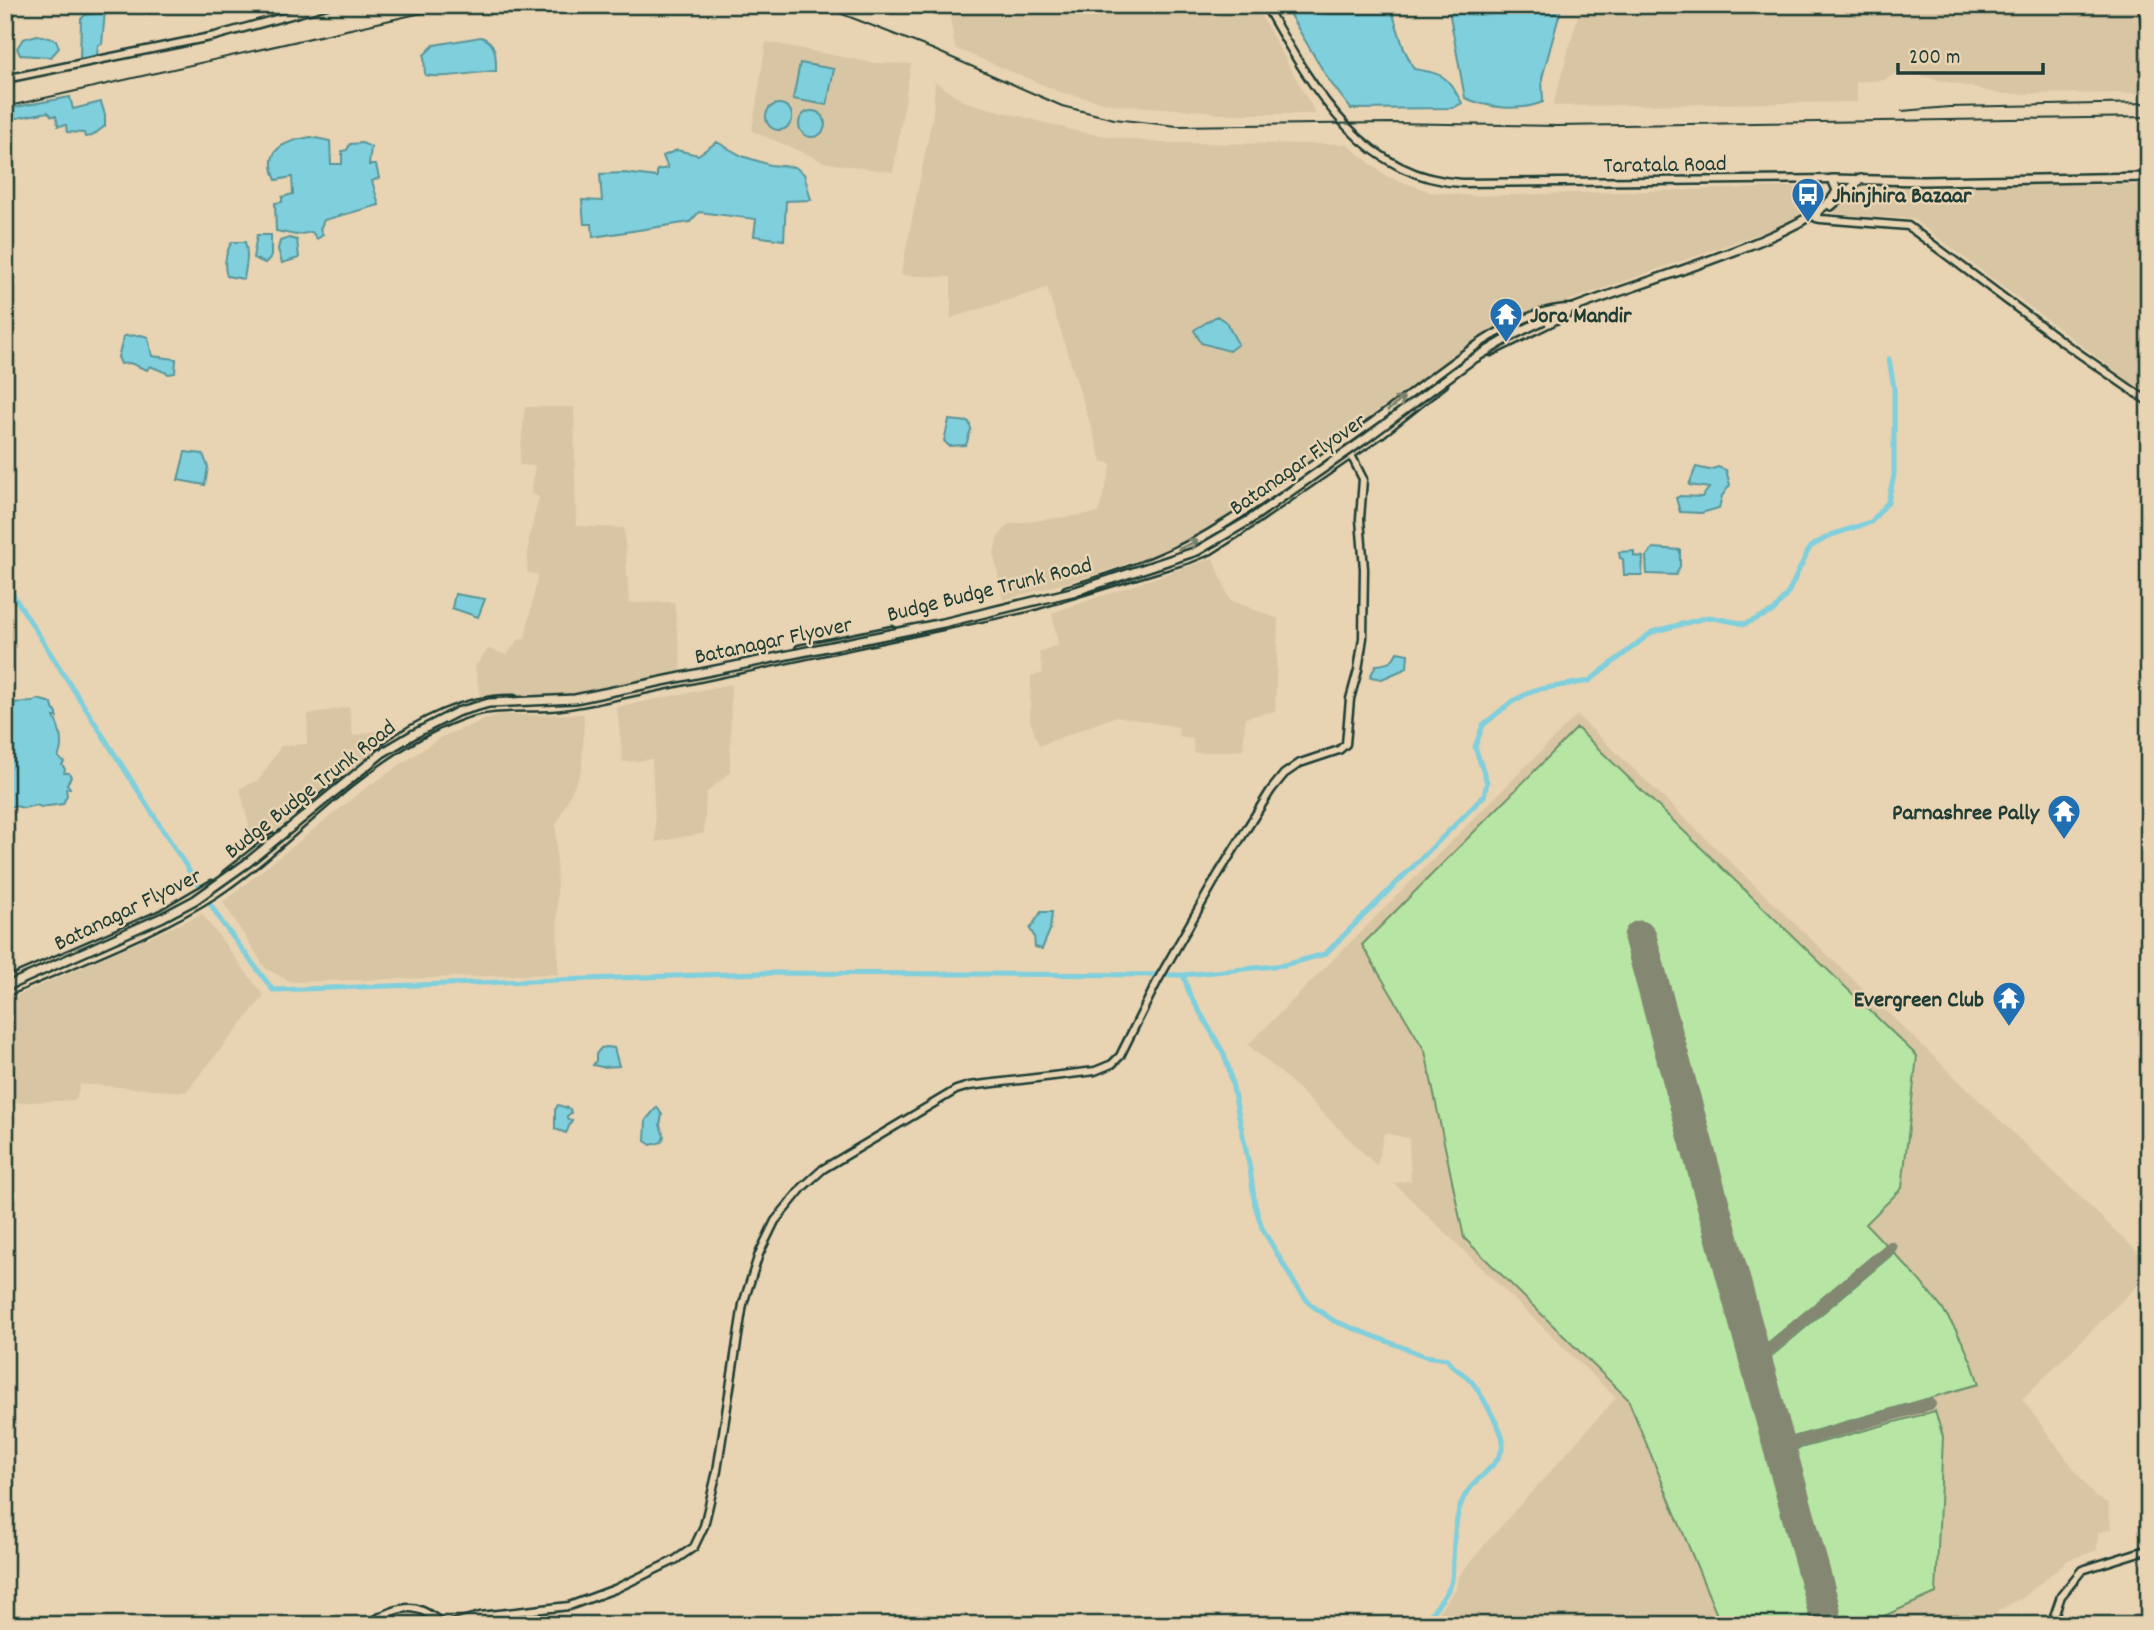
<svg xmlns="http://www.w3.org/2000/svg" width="2154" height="1630" font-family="Dekko,sans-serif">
	<rect width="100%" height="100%" fill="#e8d3b2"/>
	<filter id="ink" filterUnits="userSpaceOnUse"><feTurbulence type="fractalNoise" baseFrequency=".0143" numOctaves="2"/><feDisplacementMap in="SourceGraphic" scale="14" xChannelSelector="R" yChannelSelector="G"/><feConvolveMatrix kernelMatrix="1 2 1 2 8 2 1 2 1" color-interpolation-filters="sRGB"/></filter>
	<g filter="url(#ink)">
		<path fill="#d8c5a3" d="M948,5H1255L1316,114H1217L1209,111L1116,105L1060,92L955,48Z
			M1581,5H2149V93L2001,94L1900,71L1884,80L1856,82L1857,102L1553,106Z
			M766,42L874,63L911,64L893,172L827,163L752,131Z
			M935,82L965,102L1084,133L1159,143L1346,144L1386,176L1431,192L1474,196L1825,186L1821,200L1807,212L1775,228L1528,315L1473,341L1270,489L1197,536L1173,549L1090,576L1003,600L994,554L997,539L1009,524L1098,513L1112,464L1102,461L1047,288L951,318V277L901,275L933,114Z
			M1879,185H2149V393L2146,394L1913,219L1837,214L1833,210L1867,187Z
			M525,407H574L576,526L624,528L629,603L674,602L682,672L545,698L480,696L475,667L488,649L507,655L518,640L525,639L538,575L527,572L529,539L539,497L531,493L535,466L519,465Z
			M1213,558L1230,600L1278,619L1275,711L1245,718L1243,750L1194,753L1193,738L1179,736L1178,727L1116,716L1039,746L1030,720L1031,676L1043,673L1039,652L1058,645L1052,613Z
			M731,684L730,772L706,793L704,833L656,842L652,759L623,762L617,707Z
			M349,707L353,736L388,728L390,742L249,850L244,837L249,825L240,788L259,780L281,746L307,744L308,714Z
			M584,714L582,769L556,825L558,974L292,982L266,969L223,902L363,790L441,737L497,715Z
			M1577,715L2149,1263V1274L2022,1399L2095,1497L2108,1503L2111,1529L2098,1533L2097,1550L2068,1560L2025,1596L1999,1610L1994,1619L1987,1623L1974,1625H1428L1456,1589L1459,1576L1486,1543L1616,1398L1394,1183L1411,1181L1409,1138L1384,1133L1377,1166L1286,1077L1248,1045Z
			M202,914L264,996L186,1092L80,1084L76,1100L8,1103L10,1083H5V1001Z"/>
		<path fill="#b7e5a4" stroke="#6b916c" stroke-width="2" d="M1577,728L1917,1056L1902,1188L1866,1224L1886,1245L1764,1346L1650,934L1629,939L1817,1613L1837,1607L1793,1450L1935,1411L1943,1437L1936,1593L1864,1625H1721L1628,1399L1464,1238L1425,1051L1362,945Z
			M1894,1253C1934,1295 1962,1327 1979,1384L1789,1438L1767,1360Z"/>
		<path fill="#80cfdc" stroke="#599599" stroke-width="2" d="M1284,5H1390L1404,49L1414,69C1445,74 1447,76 1462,103L1453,108L1351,109L1328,79Z
			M1448,5H1562L1542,78L1543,102C1518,112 1489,108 1465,98Z
			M105,11L102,44L98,45L97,57L80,59L81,19L85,15Z
			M37,35L56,40L59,48L51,57L20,55L17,48L23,39Z
			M481,37C497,42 496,57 496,71C475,72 444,79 425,75L424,55L434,45Z
			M800,63L834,69L827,105L793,99Z
			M70,97L73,109L101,102L105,115V126L92,136L85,137L84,133L67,132L66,125L58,126L56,116H52L48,112L12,119L6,112L11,108Z
			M766 117a13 13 0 1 1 26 0a13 13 0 1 1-26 0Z
			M799 124a13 13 0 1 1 26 0a13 13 0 1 1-26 0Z
			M311,137L330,141L331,164H342V151L347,150L350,144L362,143L371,147L369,165H376L379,178L372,181L379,205L324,220L320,229L323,235L317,239L312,232L296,235L276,231L275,203L282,202V197L293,194L292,177L276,180C262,148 286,141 311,137Z
			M717,142L742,156L770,165L795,167L804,174L811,200L786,201L784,240L754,236L756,219L699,212L690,222L593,237L592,224H584L582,200L602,201L600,174L624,173L657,177V170L668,168L663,156L677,150L698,155Z
			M257,235H271V257L265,263L253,258Z
			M289,238L297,240L299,258L282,263L278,249L280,241Z
			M232,242H245C249,255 246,266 244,279L227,276C223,266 226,251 232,242Z
			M1217,316L1226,322L1238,344L1229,351L1201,343L1194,330Z
			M141,335L148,337L152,356L176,359L175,373L169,374L150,366L147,370L130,363L121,364L118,357L124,336Z
			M949,420L969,422L971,429L966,445L949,446L944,441Z
			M185,452L203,454L208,467L205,485L178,480Z
			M1696,467L1709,470L1718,467L1726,470L1730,485L1722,496L1719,508L1701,513L1680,512L1676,498L1680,496L1702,497L1709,488L1689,485Z
			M1653,548L1680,550V566L1676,575L1647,574L1646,557Z
			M1634,551V556L1643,557L1642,575H1624L1623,559L1620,558L1619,552Z
			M455,594L485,599L478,617L452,608Z
			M1397,652L1408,654L1407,668L1382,679L1370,677L1376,665C1388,664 1392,663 1397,652Z
			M37,699L52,703L53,709L57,713V717H54C60,728 64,746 58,757L64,762L62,765L65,769L64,773H69L71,777L67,784L70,788L66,789L67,795L63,804L41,807L36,805L24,808L15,806L5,807V703L32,702Z
			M1041,912H1052L1050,930L1042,949L1035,947L1034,936L1030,929Z
			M607,1047L614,1048L619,1066L602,1067L593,1065L596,1061V1054L601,1048Z
			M558,1105L570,1109L571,1113L567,1116V1119L572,1120L566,1133L555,1129V1110Z
			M657,1107L662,1115L660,1125L664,1136L662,1142L651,1145L645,1141L646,1120Z"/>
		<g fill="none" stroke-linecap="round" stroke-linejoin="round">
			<path stroke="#80cfdc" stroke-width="5" d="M5,582L223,924L273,990L760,973L1183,975L1284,965L1325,954L1484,796L1487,782L1475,747L1483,725L1510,703L1534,690L1589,681L1652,632L1709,617L1745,624L1774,611L1788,593L1810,547L1831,535L1871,522L1888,502L1894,475V388L1889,359
				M1183,975L1190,995L1223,1052L1229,1069L1250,1169L1255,1205L1262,1228L1295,1284L1310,1304L1334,1321L1425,1356L1447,1359C1452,1369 1462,1371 1470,1380C1478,1388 1502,1430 1503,1441C1504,1465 1474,1477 1464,1497C1455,1516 1454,1539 1453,1560C1452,1568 1454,1578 1450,1586C1444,1600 1431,1613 1421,1625"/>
			<path stroke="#848873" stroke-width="12" d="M1751,1349L1767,1351L1891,1247
				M1758,1371L1760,1361L1767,1351
				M1779,1447L1930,1404"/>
			<path stroke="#848873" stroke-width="33" d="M1640,937L1824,1610"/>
			<defs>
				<path id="tertiary" d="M1265,5C1310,83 1360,178 1462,183L1832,179
					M5,79L215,36L327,5
					M1818,212L1816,218L1821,219L1908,226L2064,343L2149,402
					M1491,352L1568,314
					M1066,590C1114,577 1176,555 1218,528C1273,494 1327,455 1380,417C1428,383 1510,307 1571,308
					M799,649L892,630
					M380,751C417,722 465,698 514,699
					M301,815L341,782
					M226,874L273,837
					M5,982L161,914L212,884
					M5,993C73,962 155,933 216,893C299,837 364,752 460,716C489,705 519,708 549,707C565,706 581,703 596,700L1031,607L1189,559L1209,551L1239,532L1381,434L1444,384
					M367,1625C380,1616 404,1603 420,1610C429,1613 437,1620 445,1625
					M447,1625L480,1616L569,1606L615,1589L675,1560L694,1547L704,1526L717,1471L743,1304L759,1254L775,1221L803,1187L823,1169L956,1090L969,1086L1095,1071L1112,1064L1120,1056L1158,980L1219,873L1271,790L1284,774L1300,763L1339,750L1346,744L1350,699L1358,670L1363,638L1364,569L1360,519L1363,479L1350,453
					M2051,1625L2061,1596L2082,1570L2149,1549"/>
				<path id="secondary" d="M1831,206L1861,179
					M1544,320C1595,294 1824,235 1837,190L1832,179L1922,181L2149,177"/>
			</defs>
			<use href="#tertiary" stroke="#1f3d34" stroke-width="11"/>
			<use href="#secondary" stroke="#1f3d34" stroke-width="12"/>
			<use href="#tertiary" stroke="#e8d3b2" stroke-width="6"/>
			<use href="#secondary" stroke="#e8d3b2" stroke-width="7"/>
			<path stroke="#1f3d34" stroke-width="2" d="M819,5L932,49L1062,106L1114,119L1177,126L1389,123L1556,126L2149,117
				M2138,5L2143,37L2149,49
				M5,107L457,5
				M1902,111L1949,107L2149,103"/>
			<defs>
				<path id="secondary-bridge" d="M5,987L163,917L195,900L247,863L382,753L414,734L457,712L489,703L575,699L943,623L1076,591L1197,551L1248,521L1368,437L1470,361L1517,333L1544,320"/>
			</defs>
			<use href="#secondary-bridge" stroke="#1f3d34" stroke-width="12" stroke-linecap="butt"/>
			<use href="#secondary-bridge" stroke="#e8d3b2" stroke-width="7"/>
		</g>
		<defs><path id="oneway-shaft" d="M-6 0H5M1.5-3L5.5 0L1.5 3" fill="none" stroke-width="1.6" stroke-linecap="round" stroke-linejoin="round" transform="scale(1.75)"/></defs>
		<g stroke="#79806d">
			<use href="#oneway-shaft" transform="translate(1396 404) rotate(-39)"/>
			<use href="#oneway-shaft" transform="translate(1188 545) rotate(-24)"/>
		</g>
	</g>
	<defs>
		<symbol id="bus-pin" viewBox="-11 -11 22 30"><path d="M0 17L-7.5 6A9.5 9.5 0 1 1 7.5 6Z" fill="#1f6fb2" stroke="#e8d3b2"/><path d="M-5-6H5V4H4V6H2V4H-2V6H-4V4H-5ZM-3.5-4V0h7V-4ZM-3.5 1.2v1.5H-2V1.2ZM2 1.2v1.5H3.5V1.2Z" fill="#fff"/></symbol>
		<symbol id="temple-pin" viewBox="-11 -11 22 30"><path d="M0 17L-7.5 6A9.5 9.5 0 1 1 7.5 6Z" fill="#1f6fb2" stroke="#e8d3b2"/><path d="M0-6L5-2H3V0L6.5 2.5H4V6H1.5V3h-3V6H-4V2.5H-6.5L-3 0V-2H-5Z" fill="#fff"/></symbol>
	</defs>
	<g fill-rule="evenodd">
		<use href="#bus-pin" x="1789" y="175" width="38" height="52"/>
		<use href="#temple-pin" x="1487" y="295" width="38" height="52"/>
		<use href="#temple-pin" x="2045" y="792" width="38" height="52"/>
		<use href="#temple-pin" x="1990" y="979" width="38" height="52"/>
	</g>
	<g text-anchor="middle" stroke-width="5" stroke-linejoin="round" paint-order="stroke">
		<g font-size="23" fill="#1f3d34" stroke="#e8d3b2">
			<text transform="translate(1665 163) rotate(-1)" y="8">Taratala Road</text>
			<text transform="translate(1297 463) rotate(-35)" y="8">Batanagar Flyover</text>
			<text transform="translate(989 588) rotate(-14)" y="8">Budge Budge Trunk Road</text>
			<text transform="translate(773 639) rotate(-12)" y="8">Batanagar Flyover</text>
			<text transform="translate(309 788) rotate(-38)" y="8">Budge Budge Trunk Road</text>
			<text transform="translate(127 908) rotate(-26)" y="8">Batanagar Flyover</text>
		</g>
		<g font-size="23" font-weight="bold" fill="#1f3d34" stroke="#e8d3b2" text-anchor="start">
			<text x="1832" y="202">Jhinjhira Bazaar</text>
			<text x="1530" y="322">Jora Mandir</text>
			<text x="2039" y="819" text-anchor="end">Parnashree Pally</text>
			<text x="1984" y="1006" text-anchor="end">Evergreen Club</text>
		</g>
	</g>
	<rect width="2154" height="1630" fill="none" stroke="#e8d3b2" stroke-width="28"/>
	<rect x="14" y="14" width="2126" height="1602" fill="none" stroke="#1f3d34" stroke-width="2.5" filter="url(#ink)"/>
	<path d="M1898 63v10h145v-10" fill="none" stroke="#1f3d34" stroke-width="3.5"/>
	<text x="1909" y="63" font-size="21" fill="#1f3d34" stroke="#e8d3b2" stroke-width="5" paint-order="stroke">200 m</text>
</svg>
